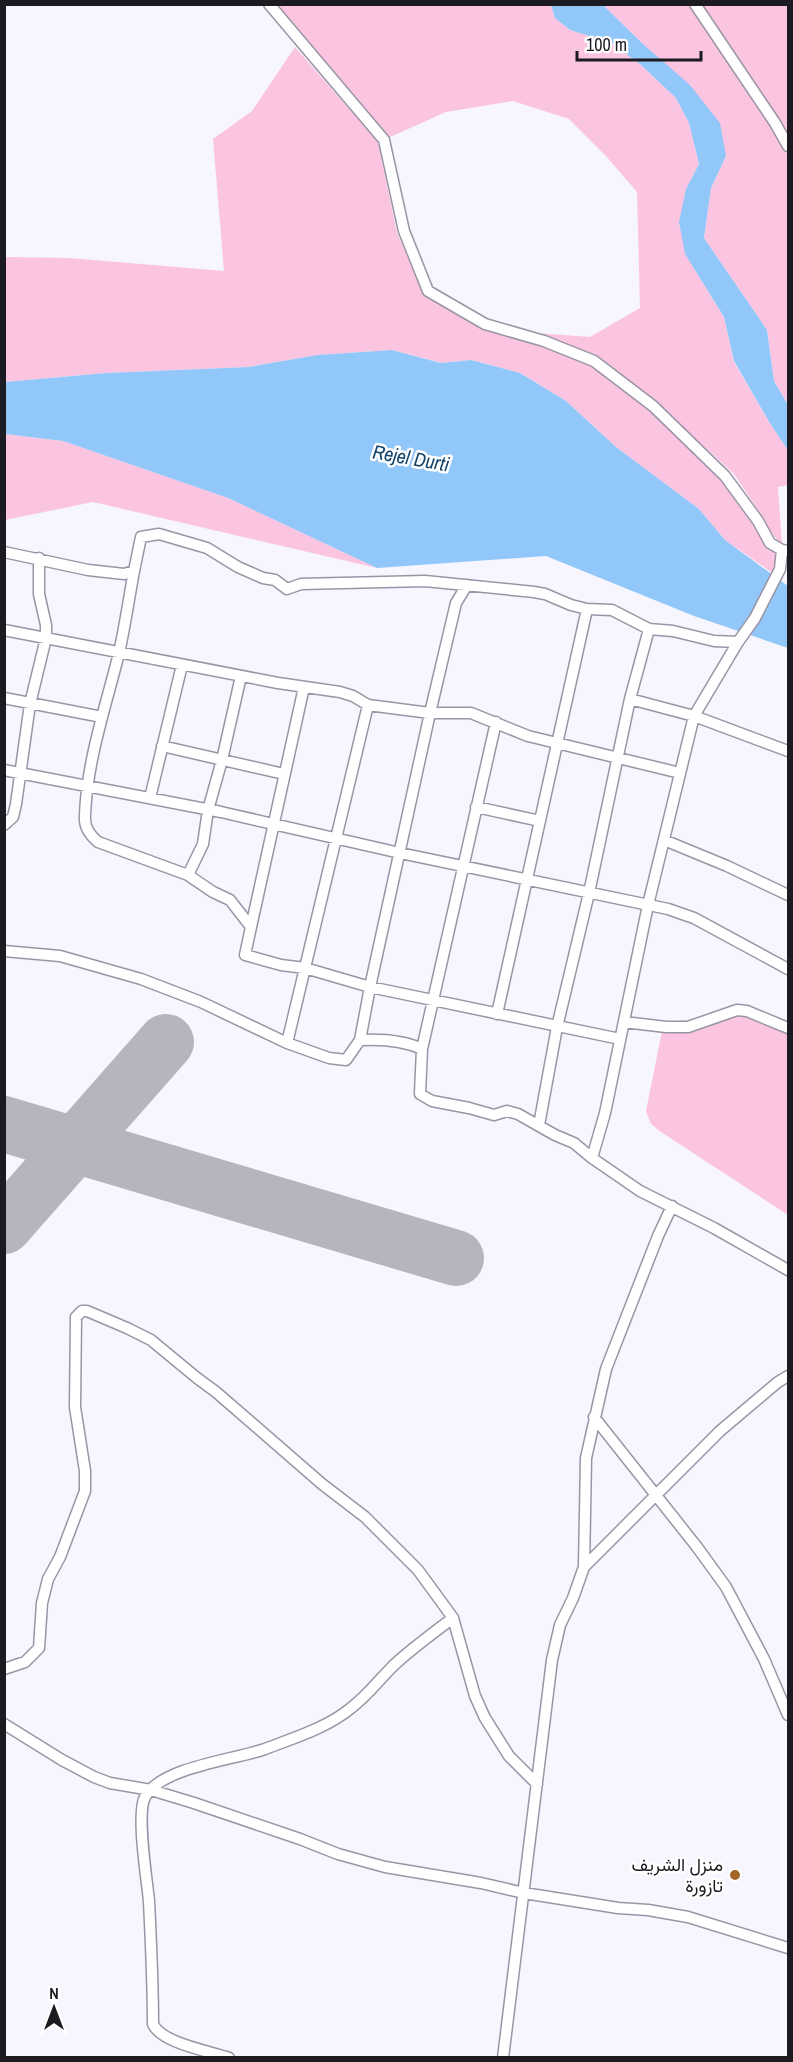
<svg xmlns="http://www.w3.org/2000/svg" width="793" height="2062" font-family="'Archivo Narrow',Vazirmatn,sans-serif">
	<rect width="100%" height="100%" fill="#f7f5fd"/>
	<path fill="#fbc5e1" d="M275,5H551L555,18L570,30L612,42L641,65L676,98L689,123L699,164L686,189L685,254L724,317L734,362L771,425L788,450V485L778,487L782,545L769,530L760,513L734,474L656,402L599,357L538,333L590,337L640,308L637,192L606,156L569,119L513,101L446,112L388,138Z
		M603,5H691L772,126L788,155V405L774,381L767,330L704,238L711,188L726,156L643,44Z
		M701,5H788V138Z
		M295,47L378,142L397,233L424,294L485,329L543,344L593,365L651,409L723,478L778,552L774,574L725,540L699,509L616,447L566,401L520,373L471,360L442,363L392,350L317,355L249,367L106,373L5,382V257L70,258L224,271L213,139L252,111Z
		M5,434L63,441L228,498L377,568L93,502L5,520Z
		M741,1013L788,1031V1215L661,1132L651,1124L646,1111L662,1031L697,1030Z"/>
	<path fill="#92c7f9" d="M551,5H603L643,44L690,85L720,123L726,156L711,188L704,238L767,330L774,381L788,405V450L771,425L734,361L724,317L685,254L679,222L686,189L699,164L689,123L676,98L641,65L612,43L570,30L555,18Z
		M392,350L441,363L471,360L520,373L566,401L616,447L699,509L725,540L788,586V648L694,616L546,556L377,568L228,498L63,441L5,434V382L106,373L249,367L317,355Z"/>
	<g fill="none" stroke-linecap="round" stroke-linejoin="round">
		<path stroke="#b6b4bc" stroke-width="56" d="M4,1124L456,1258
			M4,1226L166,1042"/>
		<defs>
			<path id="minor" d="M269,4L384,140L404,231L428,291L485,324L544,341L594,361L653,406L725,476L758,521L770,543L782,550L788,551
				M695,4L775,123L788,146
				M4,552L88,570L124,574L134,571L141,537L159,534L207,548L238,567L263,578L275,580L287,589L301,584L425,581L534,592L545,594L571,605L587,609L612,610L649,629L673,631L714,641L738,642
				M134,571C129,598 125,626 119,653C106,706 87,760 85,815C84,827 89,834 98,842L188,875L213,892L230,900L251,927L245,955L281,965L305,968L370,987L620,1039
				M4,630L278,683L340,692L353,696L368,705L430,713H471L528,736L680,773
				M4,698L102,717
				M630,699L694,716L788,751
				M162,746L284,774
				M4,770L221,812L400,853L668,909L694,918L788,969
				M150,798L182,665
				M476,807L540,821
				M4,825L13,817L16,804L30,704L46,638V625L39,594V558
				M664,840L727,866L788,895
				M188,875L203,844L208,810L222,760L241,676
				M251,927L304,687
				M4,951L60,956L141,979L201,1002L287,1043L329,1058L346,1060L360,1040C380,1039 403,1040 422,1049L420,1094L432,1101L469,1108L494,1115L507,1111L518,1114L555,1135L574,1143L592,1158L640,1191L714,1228L788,1270
				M497,1014L587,609
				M624,1022L666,1027H688L737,1010L747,1011L788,1028
				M360,1040L370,987L430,713L456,603L467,585
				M287,1043L368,705
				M422,1049L496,722
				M539,1125L557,1027L589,893L630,699L649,629
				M592,1158L605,1113L648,905L694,716L738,642L755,618L780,569L782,550
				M594,1417L697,1547L726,1587L764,1659L788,1715
				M584,1567L720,1431L778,1382L788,1376
				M4,1669L25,1662L39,1648L42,1603L48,1579L60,1557L85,1491V1471L75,1407L76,1317L82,1311H87L127,1328L151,1340L197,1378L216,1392L322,1484L365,1517L418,1570L453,1618L475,1696L485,1718L509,1756L537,1784
				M4,1724L62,1760L94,1777L110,1783L151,1790L194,1803L300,1839L338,1854L385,1867L481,1883L524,1893L618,1908L648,1910L688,1917L788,1948
				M229,2058C209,2051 161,2043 153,2024C153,1983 151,1942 149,1901C147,1880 136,1813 145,1797C161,1767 234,1760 265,1749C293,1738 327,1728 351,1708C367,1696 379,1680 393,1666C411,1649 433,1633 453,1618
				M503,2058L552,1660L560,1625L573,1598L584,1567L586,1458L606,1369L658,1236L672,1206"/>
		</defs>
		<use href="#minor" stroke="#9995a6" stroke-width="13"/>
		<use href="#minor" stroke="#fff" stroke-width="10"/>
	</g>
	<circle fill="#a2652a" stroke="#fff" stroke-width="2" cx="735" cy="1875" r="6"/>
	<g text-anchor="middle" stroke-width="5" stroke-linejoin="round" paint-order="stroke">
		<g font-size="18" fill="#1c1b21" stroke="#fff" text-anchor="end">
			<text x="723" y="1871">منزل الشريف<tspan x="723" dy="21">تازورة</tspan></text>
		</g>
		<g font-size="20" font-style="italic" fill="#14456d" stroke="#fff">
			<text transform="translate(411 458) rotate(10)" y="7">Rejel Durti</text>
		</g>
	</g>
	<rect width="793" height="2062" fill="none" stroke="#1c1b21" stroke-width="12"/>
	<g transform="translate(54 2008)" stroke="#ffffff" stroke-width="4.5" paint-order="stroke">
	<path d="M0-4.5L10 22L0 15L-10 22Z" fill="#1c1b21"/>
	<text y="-9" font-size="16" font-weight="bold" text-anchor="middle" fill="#1c1b21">N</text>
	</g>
	<path d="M577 51v9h124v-9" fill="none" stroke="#1c1b21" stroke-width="3"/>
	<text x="586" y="51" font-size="18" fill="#1c1b21" stroke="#ffffff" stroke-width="4.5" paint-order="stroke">100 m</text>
</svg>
